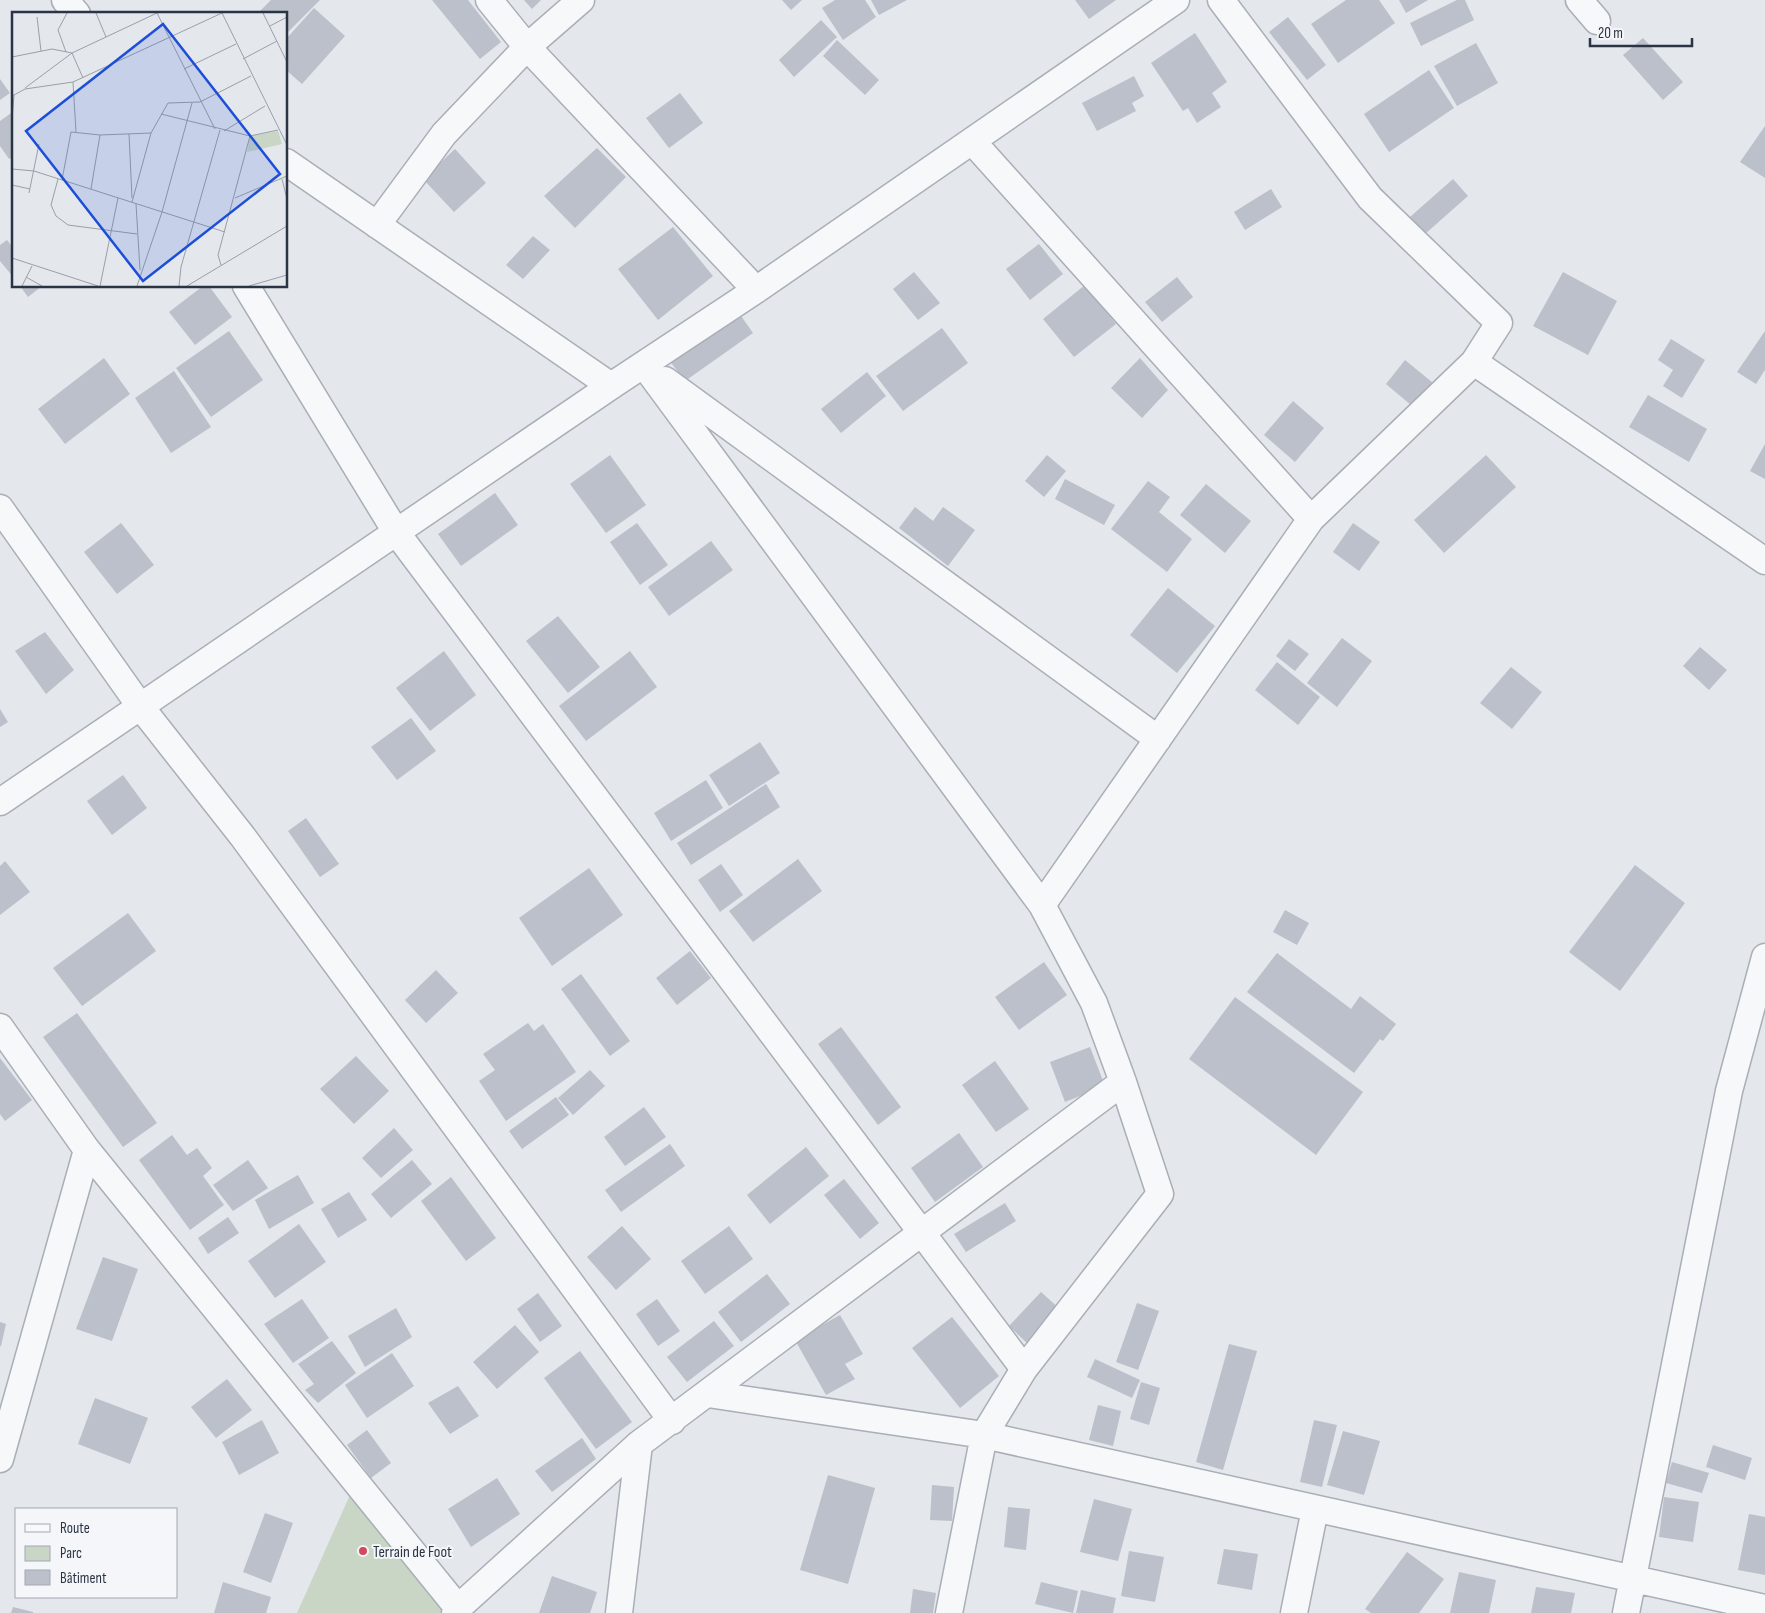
<svg xmlns="http://www.w3.org/2000/svg" width="1765" height="1613" font-family="'Sofia Sans Condensed',sans-serif">
	<rect width="100%" height="100%" fill="#e4e7ec"/>
	<path fill="#c9d6c5" d="M350,1495L448,1613H297Z"/>
	<path fill="#bbc0ca" d="M271,0H320L286,34V14H257Z
		M432,0H468L501,42L480,59Z
		M524,0H541L532,9Z
		M782,0H802L791,10Z
		M835,0H865L876,17L843,40L822,8Z
		M871,0H907L879,15Z
		M1075,0H1116L1089,19Z
		M1346,0H1379L1395,23L1338,63L1311,24Z
		M1399,0H1428L1406,13Z
		M1457,0H1465L1474,20L1421,46L1410,23Z
		M314,8L345,36L302,84L286,70V39Z
		M1288,17L1326,65L1307,80L1269,32Z
		M821,20L837,37L794,77L779,60Z
		M1195,33L1227,82L1212,93L1221,107L1197,123L1188,108L1183,111L1151,63Z
		M1643,38L1683,82L1663,100L1623,55Z
		M837,40L879,80L865,95L823,56Z
		M1476,43L1498,83L1457,106L1434,66Z
		M1429,70L1454,108L1389,152L1364,114Z
		M1134,76L1144,96L1132,103L1136,111L1097,131L1082,103Z
		M0,79L10,93L0,100Z
		M680,93L703,123L669,148L646,118Z
		M14,111V156L9,159L0,146V121Z
		M1765,126V178L1740,162Z
		M597,148L626,177L575,228L544,196Z
		M455,149L486,183L454,212L423,179Z
		M1453,179L1468,196L1425,234L1410,217Z
		M1271,189L1282,207L1245,230L1234,212Z
		M673,227L713,276L658,320L618,269Z
		M533,236L550,250L523,279L506,265Z
		M7,240L14,249V278L0,261V245Z
		M1039,244L1063,274L1030,300L1006,269Z
		M914,272L940,303L918,320L893,289Z
		M1563,272L1617,301L1588,355L1533,326Z
		M1177,277L1193,297L1162,322L1145,302Z
		M1085,285L1116,324L1074,357L1043,319Z
		M20,286H42L28,297Z
		M203,286H209L232,317L195,345L169,312Z
		M739,313L753,333L685,381L669,360Z
		M942,328L968,363L903,411L876,376Z
		M229,331L263,380L211,417L176,368Z
		M1765,331V370L1756,384L1737,372Z
		M1671,339L1705,360L1682,398L1663,386L1673,370L1658,360Z
		M104,358L130,394L65,444L38,409Z
		M1140,358L1168,390L1142,418L1111,388Z
		M1405,360L1438,387L1418,411L1386,384Z
		M174,371L211,427L171,453L135,398Z
		M867,372L886,396L841,433L821,409Z
		M1648,395L1707,429L1689,462L1629,427Z
		M1293,401L1324,428L1295,462L1264,435Z
		M1765,444V479L1750,471Z
		M610,455L646,505L606,533L570,484Z
		M1047,455L1066,471L1044,497L1025,481Z
		M1486,455L1516,487L1444,553L1414,520Z
		M1065,479L1115,505L1104,525L1055,499Z
		M1148,481L1170,497L1159,512L1192,539L1167,572L1111,529Z
		M1206,484L1251,521L1225,553L1180,515Z
		M495,493L518,525L461,566L438,534Z
		M915,507L933,521L943,507L975,530L948,566L899,528Z
		M121,523L154,565L117,594L84,552Z
		M637,523L668,565L640,585L610,542Z
		M1353,523L1380,542L1359,571L1333,552Z
		M711,541L733,570L669,616L648,587Z
		M1168,588L1215,626L1177,673L1130,635Z
		M558,616L600,667L568,693L526,641Z
		M45,632L74,670L46,694L15,651Z
		M1342,638L1372,661L1337,707L1307,683Z
		M1289,639L1309,654L1295,671L1276,656Z
		M1700,647L1727,670L1709,690L1683,666Z
		M444,651L476,695L430,731L396,688Z
		M630,651L657,687L586,741L559,706Z
		M1277,662L1320,697L1298,725L1255,690Z
		M1511,667L1542,692L1512,729L1480,703Z
		M0,709L8,722L0,727Z
		M411,718L436,751L397,780L371,747Z
		M760,742L780,773L729,806L709,775Z
		M123,775L147,808L112,835L87,801Z
		M706,780L723,808L671,841L654,813Z
		M766,784L780,807L691,865L677,843Z
		M306,818L339,864L320,877L288,831Z
		M798,859L822,891L753,942L729,911Z
		M5,861L30,892L0,915V866Z
		M721,864L743,895L720,912L698,880Z
		M1635,865L1685,903L1620,991L1569,952Z
		M589,868L623,915L552,966L519,918Z
		M1285,910L1309,923L1297,945L1273,932Z
		M128,913L156,951L82,1006L53,968Z
		M690,951L711,978L677,1005L656,978Z
		M1277,953L1351,1009L1360,996L1396,1024L1383,1041L1380,1039L1354,1073L1247,992Z
		M1044,962L1067,995L1019,1030L995,997Z
		M436,970L458,993L426,1023L405,1000Z
		M581,974L630,1041L610,1056L561,989Z
		M1235,997L1363,1092L1316,1155L1189,1059Z
		M77,1013L157,1123L123,1147L43,1037Z
		M528,1023L534,1031L543,1024L576,1072L506,1121L479,1081L495,1070L483,1054Z
		M841,1027L901,1107L878,1125L818,1044Z
		M1090,1047L1105,1086L1065,1102L1050,1062Z
		M356,1056L389,1091L354,1124L320,1089Z
		M0,1058L32,1100L5,1121L0,1114Z
		M995,1061L1029,1109L996,1132L962,1085Z
		M590,1070L605,1086L573,1115L558,1098Z
		M556,1097L569,1115L522,1149L509,1131Z
		M644,1107L666,1137L625,1166L604,1137Z
		M394,1128L413,1150L381,1178L362,1158Z
		M959,1133L983,1167L935,1202L911,1168Z
		M172,1135L187,1155L197,1148L212,1168L203,1176L224,1205L190,1230L139,1160Z
		M670,1144L685,1166L621,1212L605,1190Z
		M806,1147L829,1176L770,1224L747,1195Z
		M248,1160L268,1188L233,1211L213,1185Z
		M412,1160L432,1184L391,1218L371,1194Z
		M298,1175L314,1203L269,1229L255,1200Z
		M451,1177L496,1238L466,1261L421,1201Z
		M844,1179L879,1223L860,1239L824,1195Z
		M349,1192L367,1220L338,1238L321,1209Z
		M1005,1203L1016,1221L966,1252L954,1234Z
		M228,1217L239,1233L208,1254L198,1238Z
		M299,1224L326,1262L275,1298L248,1261Z
		M622,1226L651,1259L616,1290L587,1257Z
		M729,1226L753,1259L705,1294L681,1261Z
		M103,1257L138,1269L112,1341L76,1329Z
		M767,1274L790,1304L741,1342L718,1312Z
		M1041,1292L1061,1310L1028,1344L1009,1326Z
		M538,1293L562,1326L540,1342L517,1309Z
		M302,1299L329,1338L293,1363L264,1324Z
		M657,1299L680,1331L658,1346L636,1314Z
		M1137,1303L1159,1311L1138,1370L1116,1362Z
		M396,1308L412,1337L365,1367L348,1336Z
		M840,1315L863,1354L845,1364L855,1379L826,1395L795,1340Z
		M952,1317L999,1376L960,1408L912,1348Z
		M714,1321L734,1346L687,1382L667,1357Z
		M0,1322L6,1324L1,1346H0Z
		M515,1325L539,1352L497,1389L473,1362Z
		M332,1341L356,1373L318,1403L305,1390L314,1384L298,1364Z
		M1229,1344L1257,1351L1223,1470L1196,1462Z
		M580,1351L632,1422L596,1449L544,1378Z
		M392,1353L414,1386L367,1418L345,1385Z
		M1095,1359L1140,1380L1132,1398L1087,1377Z
		M227,1379L252,1410L216,1438L191,1407Z
		M1141,1382L1160,1388L1149,1425L1130,1419Z
		M458,1386L479,1416L450,1434L428,1403Z
		M95,1398L148,1418L130,1464L78,1444Z
		M1098,1405L1121,1411L1113,1446L1089,1440Z
		M262,1420L279,1453L239,1475L222,1442Z
		M1314,1420L1337,1425L1322,1487L1300,1482Z
		M367,1430L391,1463L371,1478L347,1445Z
		M1343,1431L1380,1441L1364,1495L1327,1485Z
		M582,1438L596,1459L552,1492L535,1471Z
		M1713,1445L1752,1458L1745,1480L1706,1467Z
		M1672,1462L1709,1473L1702,1493L1666,1483Z
		M828,1475L875,1488L848,1584L800,1570Z
		M497,1478L520,1514L471,1547L448,1509Z
		M932,1485L954,1487L952,1521L930,1520Z
		M1664,1497L1699,1502L1693,1542L1659,1537Z
		M1094,1499L1132,1509L1118,1561L1080,1552Z
		M1008,1507L1030,1509L1026,1550L1004,1547Z
		M265,1513L293,1523L271,1583L243,1572Z
		M1749,1514L1765,1517V1575L1738,1570Z
		M1224,1549L1258,1554L1252,1590L1217,1584Z
		M1129,1551L1164,1557L1155,1602L1121,1596Z
		M1407,1552L1444,1579L1419,1613H1371L1365,1609Z
		M1459,1572L1496,1580L1489,1613H1450Z
		M552,1576L597,1592L590,1613H539Z
		M223,1582L271,1597L266,1613H214Z
		M1041,1582L1078,1591L1073,1613L1035,1604Z
		M1536,1587L1575,1593L1571,1613H1531Z
		M913,1589L936,1593L933,1613H910Z
		M1081,1590L1116,1598L1113,1613H1076Z
		M13,1607L33,1612V1613H11Z"/>
	<g fill="none" stroke-linecap="round" stroke-linejoin="round">
		<defs>
			<path id="street" d="M65,0L77,14
				M489,0L527,47L756,290
				M1579,0L1597,21
				M972,141L1311,519
				M286,162L611,386
				M377,225L444,134L527,47L581,0
				M246,286L396,532L1024,1369
				M1474,362L1765,561
				M644,365L1042,905L1094,1003L1123,1082L1160,1194L1024,1369L984,1435L949,1613
				M665,380L1158,739
				M0,508L140,706L243,837L672,1421
				M0,802L611,386L756,290L1176,0
				M1042,905L1311,519L1474,362L1499,323L1370,198L1221,0
				M0,1027L87,1150L458,1608L455,1613
				M708,1394L984,1435L1765,1608
				M0,1459L87,1150
				M458,1608L639,1444L1123,1082
				M619,1613L639,1444
				M1294,1613L1315,1509
				M1626,1613L1729,1091L1765,957"/>
		</defs>
		<use href="#street" stroke="#a9aeb7" stroke-width="29"/>
		<use href="#street" stroke="#f7f8fa" stroke-width="26"/>
	</g>
	<circle fill="#d1495b" stroke="#f4f6f9" stroke-width="2" cx="363" cy="1551" r="5"/>
	<g text-anchor="middle" stroke-width="4" stroke-linejoin="round" paint-order="stroke">
		<g font-size="16" fill="#2b3445" stroke="#f4f6f9" text-anchor="start">
			<text x="373" y="1557">Terrain de Foot</text>
		</g>
	</g>
	<g transform="translate(12 12)">
		<rect width="275" height="275" fill="#e4e7ec"/>
		<path d="M266,119L270,132L235,140L238,124Z" fill="#c9d6c5"/>
		<path fill="none" stroke="#9a9fa9" stroke-width="1" d="M84,1L94,25M145,1L203,117M251,1L275,50M25,5L29,39M258,14L275,5M54,40L46,18L55,1M0,45L40,37L60,41L71,66M231,47L265,29M172,57L224,32M61,70L64,120M13,76L60,41L145,1M0,84L13,77L61,70L210,1L275,133M149,102L238,124M0,107L2,83M212,119L253,94M117,122L120,186M0,157L22,159L213,220M46,167L39,193L44,204L56,213L125,222M270,167L275,187M50,168L59,120L88,123L139,121M0,173L18,177M79,177L88,123M17,181L27,132M223,186L275,164M120,190L139,121L156,91L188,90L239,64M124,192L128,258M0,246L86,274M209,253L206,243L238,124L266,118M14,265L30,274M10,274L20,254M88,274L106,186M125,274L150,200L180,91M167,274L169,255L208,118M175,274L275,214M237,274L275,263"/>
		<path fill="#1d4ed8" fill-opacity="0.15" stroke="#1d4ed8" stroke-width="2.5" d="M151,12L268,162L131,269L14,119Z"/>
		<rect width="275" height="275" fill="none" stroke="#2b3445" stroke-width="2.5"/>
	</g>
	<rect x="15" y="1508" width="162" height="90" fill="#f4f6f9" stroke="#a4a8b1"/>
	<rect x="25" y="1524" width="25" height="8" fill="#f7f8fa" stroke="#a4a8b1"/>
	<text x="60" y="1533" font-size="15" fill="#2b3445">Route</text>
	<rect x="25" y="1546" width="25" height="15" fill="#c9d6c5" stroke="#a4a8b1"/>
	<text x="60" y="1558" font-size="15" fill="#2b3445">Parc</text>
	<rect x="25" y="1570" width="25" height="15" fill="#bbc0ca" stroke="#a4a8b1"/>
	<text x="60" y="1583" font-size="15" fill="#2b3445">Bâtiment</text>
	<path d="M1590 38v8h102v-8" fill="none" stroke="#2b3445" stroke-width="2.5"/>
	<text x="1598" y="38" font-size="15" fill="#2b3445" stroke="#f4f6f9" stroke-width="4" paint-order="stroke">20 m</text>
</svg>
